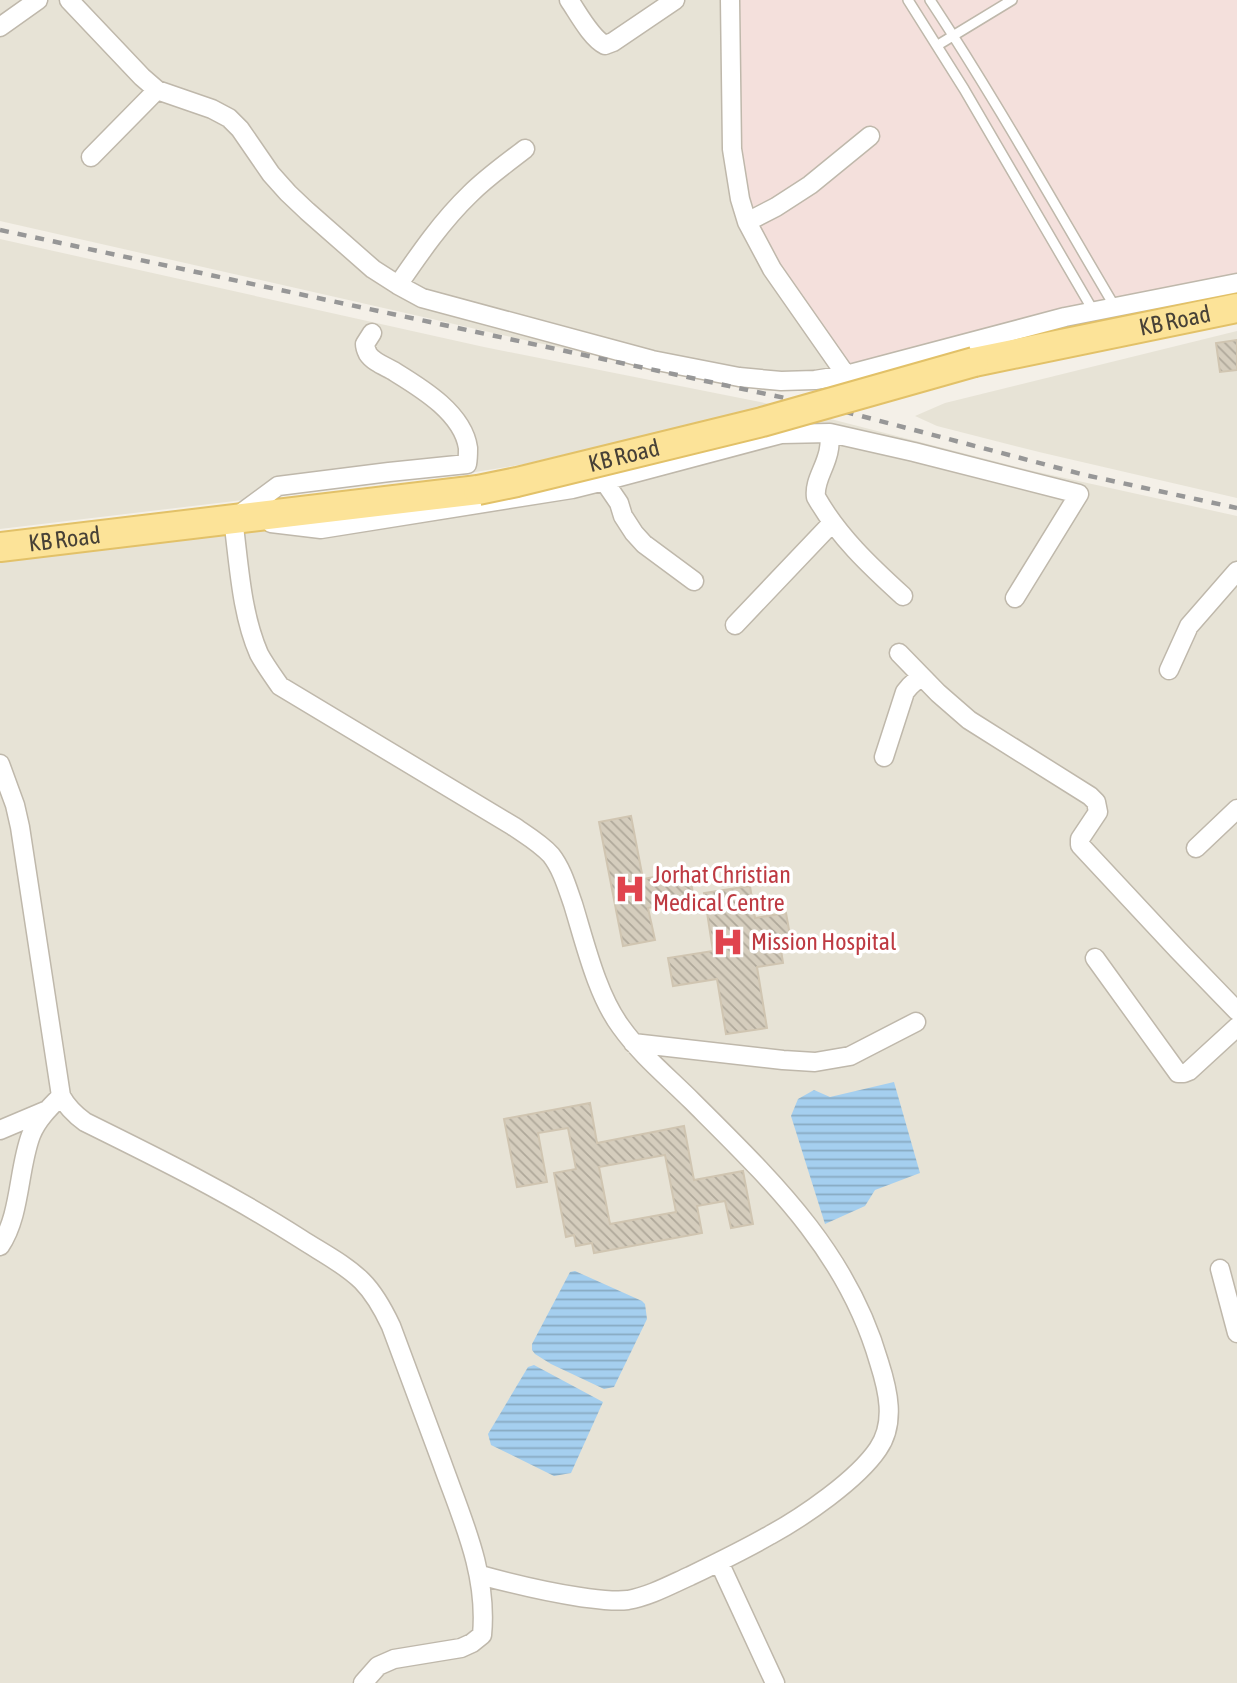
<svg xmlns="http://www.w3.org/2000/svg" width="1237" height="1683" font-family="'Asap Condensed',sans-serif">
	<defs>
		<pattern id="water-rules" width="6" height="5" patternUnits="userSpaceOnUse" patternTransform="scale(1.75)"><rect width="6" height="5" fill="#a5cfef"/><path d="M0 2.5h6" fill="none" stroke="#88aac2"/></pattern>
		<pattern id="building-back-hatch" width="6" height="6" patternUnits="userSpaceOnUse" patternTransform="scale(1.75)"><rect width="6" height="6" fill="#d5cdbd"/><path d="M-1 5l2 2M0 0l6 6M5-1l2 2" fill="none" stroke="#afa89a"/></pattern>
	</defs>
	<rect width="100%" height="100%" fill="#f4f0e8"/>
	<path fill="#e7e3d6" d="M0,0H736L863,380L841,386L797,391H765L529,341L0,221Z
		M0,239L484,347L785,407L600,446L525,464L469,473L0,529Z
		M1237,331V498L1039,452L937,426L915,416L945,403Z
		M815,415L1033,471L1237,516V1683H0V555L236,521Z"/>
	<path fill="#f4e0dc" d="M736,0H1237V276L1112,314L913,370L863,380L829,340L790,284L761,236L747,195L740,158Z"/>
	<path fill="url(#water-rules)" d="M894,1082L920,1173L875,1190L865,1206L825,1224L791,1116L798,1099L814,1090L830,1097Z
		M575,1271L642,1301L645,1304L647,1319L614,1387L604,1389L551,1364L535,1354L532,1350V1344L570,1272Z
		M534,1365L603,1402L571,1473L554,1476L491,1445L488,1434L528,1367Z"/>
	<path fill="url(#building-back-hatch)" stroke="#d0c5b1" stroke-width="2" fill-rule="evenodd" d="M1237,340V370L1220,372L1216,343Z
		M631,816L643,879L689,871L694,899L648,908L655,940L623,946L599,822Z
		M750,886L755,918L786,913L791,941L780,943L783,963L757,967L767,1028L726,1034L717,979L673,986L668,958L713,951L704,893Z
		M590,1103L597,1143L684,1126L694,1180L743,1171L753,1224L731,1228L725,1201L697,1206L702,1233L594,1253L592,1243L576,1246L574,1235L566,1237L554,1173L576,1169L568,1128L538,1133L547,1182L517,1187L504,1119ZM665,1155L676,1212L610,1224L599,1167Z"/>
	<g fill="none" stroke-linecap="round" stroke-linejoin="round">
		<defs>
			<path id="lane" d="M908,0L964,89L1094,312
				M930,0C996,100 1054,204 1115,307
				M938,45L1012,0"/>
			<path id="street" d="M69,0L142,77L157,90
				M569,0C578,13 591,38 605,45L613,42L675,0
				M730,0L732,149L740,199L747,222L772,269L846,375L1065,317L1237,283
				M0,27L38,0
				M91,157L157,90L212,109L229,118L240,129L271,174L288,193L307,211L373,269L398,285L422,298L652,360L739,377L781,381L815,380L846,375
				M747,222L776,207L810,185L870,136
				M398,285C420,253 442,221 470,194C487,177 507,163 525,149
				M830,433C830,441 830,449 827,457C823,471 814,483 816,497C838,536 870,566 903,596
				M604,481L781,434L830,433L914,452L1079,494L1015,598
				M236,517L278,486L389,472L467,464C468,459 468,453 468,448C463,413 421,388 395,372C387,367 373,362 368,354C367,352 365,346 365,344L372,333
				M233,519C239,563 241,613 259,654C265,665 273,676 280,686L513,826C526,835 540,843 551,855C562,869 567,887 573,904C585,943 597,995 621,1027C641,1055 668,1077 692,1101C771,1180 847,1251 879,1362C888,1390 896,1423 878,1449C857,1480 803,1517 770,1535C744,1550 717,1563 690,1576C670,1585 650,1596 628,1600C612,1602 596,1599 580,1597C546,1592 513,1584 480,1575
				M271,523L321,529L572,489L604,481L619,503L623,516L634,533L644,544L694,581
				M735,625L832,523
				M899,653L938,693L969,720L1090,796L1096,802L1098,812L1080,839V845L1178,950L1237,1011
				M1169,670L1189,626L1237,571
				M884,757L905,692L910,686L921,676
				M0,764L15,805L20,827L61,1096C67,1107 74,1114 85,1122C158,1158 231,1194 301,1239C321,1252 345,1264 362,1281C375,1294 383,1309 391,1326C408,1371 425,1417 442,1463C462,1519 488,1574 482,1635L472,1643L461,1648L394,1659L378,1666L363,1683
				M1196,848L1237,809
				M1095,958L1178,1073H1184L1189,1071L1237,1027
				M633,1043L783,1060L815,1062L850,1056L916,1022
				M0,1130L45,1111
				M0,1246C21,1215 18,1169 31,1135C37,1120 49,1108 61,1096
				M1220,1269L1237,1333
				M719,1562L775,1683"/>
			<g id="primary">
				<path id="s1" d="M974,362L1237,308"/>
				<path id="s2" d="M0,547L478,490"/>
			</g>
		</defs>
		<use href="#lane" stroke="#bfb8ab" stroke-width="12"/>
		<use href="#street" stroke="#bfb8ab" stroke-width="21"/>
		<use href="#primary" stroke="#e2c168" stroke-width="32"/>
		<use href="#lane" stroke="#fff" stroke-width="9"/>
		<use href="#street" stroke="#fff" stroke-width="18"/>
		<use href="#primary" stroke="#fce398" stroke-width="28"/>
		<path stroke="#979797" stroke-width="4.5" stroke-dasharray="9 9" stroke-linecap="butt" d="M0,230L827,407L1085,475L1237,508"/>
		<defs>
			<g id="primary-bridge">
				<path id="s3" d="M478,490L517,482L762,422L974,362"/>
			</g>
		</defs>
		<use href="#primary-bridge" stroke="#e2c168" stroke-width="32" stroke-linecap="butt"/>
		<use href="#primary-bridge" stroke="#fce398" stroke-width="28"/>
	</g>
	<defs>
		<symbol id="hospital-bare" viewBox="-9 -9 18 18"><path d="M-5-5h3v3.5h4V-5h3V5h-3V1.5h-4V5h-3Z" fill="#e0444e" stroke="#fff" stroke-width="2.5" paint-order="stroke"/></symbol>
	</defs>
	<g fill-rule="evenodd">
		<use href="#hospital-bare" x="608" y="867" width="44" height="44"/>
		<use href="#hospital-bare" x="706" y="920" width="44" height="44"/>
	</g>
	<g text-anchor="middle" stroke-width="7" stroke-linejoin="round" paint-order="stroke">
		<g font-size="24" fill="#474137" stroke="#fff">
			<text dy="8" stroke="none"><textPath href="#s1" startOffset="205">KB Road</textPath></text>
			<text dy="8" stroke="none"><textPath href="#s3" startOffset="150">KB Road</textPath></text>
			<text dy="8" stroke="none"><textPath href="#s2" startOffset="65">KB Road</textPath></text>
		</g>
		<g font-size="24" fill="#be3a42" stroke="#fff" text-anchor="start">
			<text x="653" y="883">Jorhat Christian<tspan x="653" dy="28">Medical Centre</tspan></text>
			<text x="751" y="950">Mission Hospital</text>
		</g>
	</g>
</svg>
